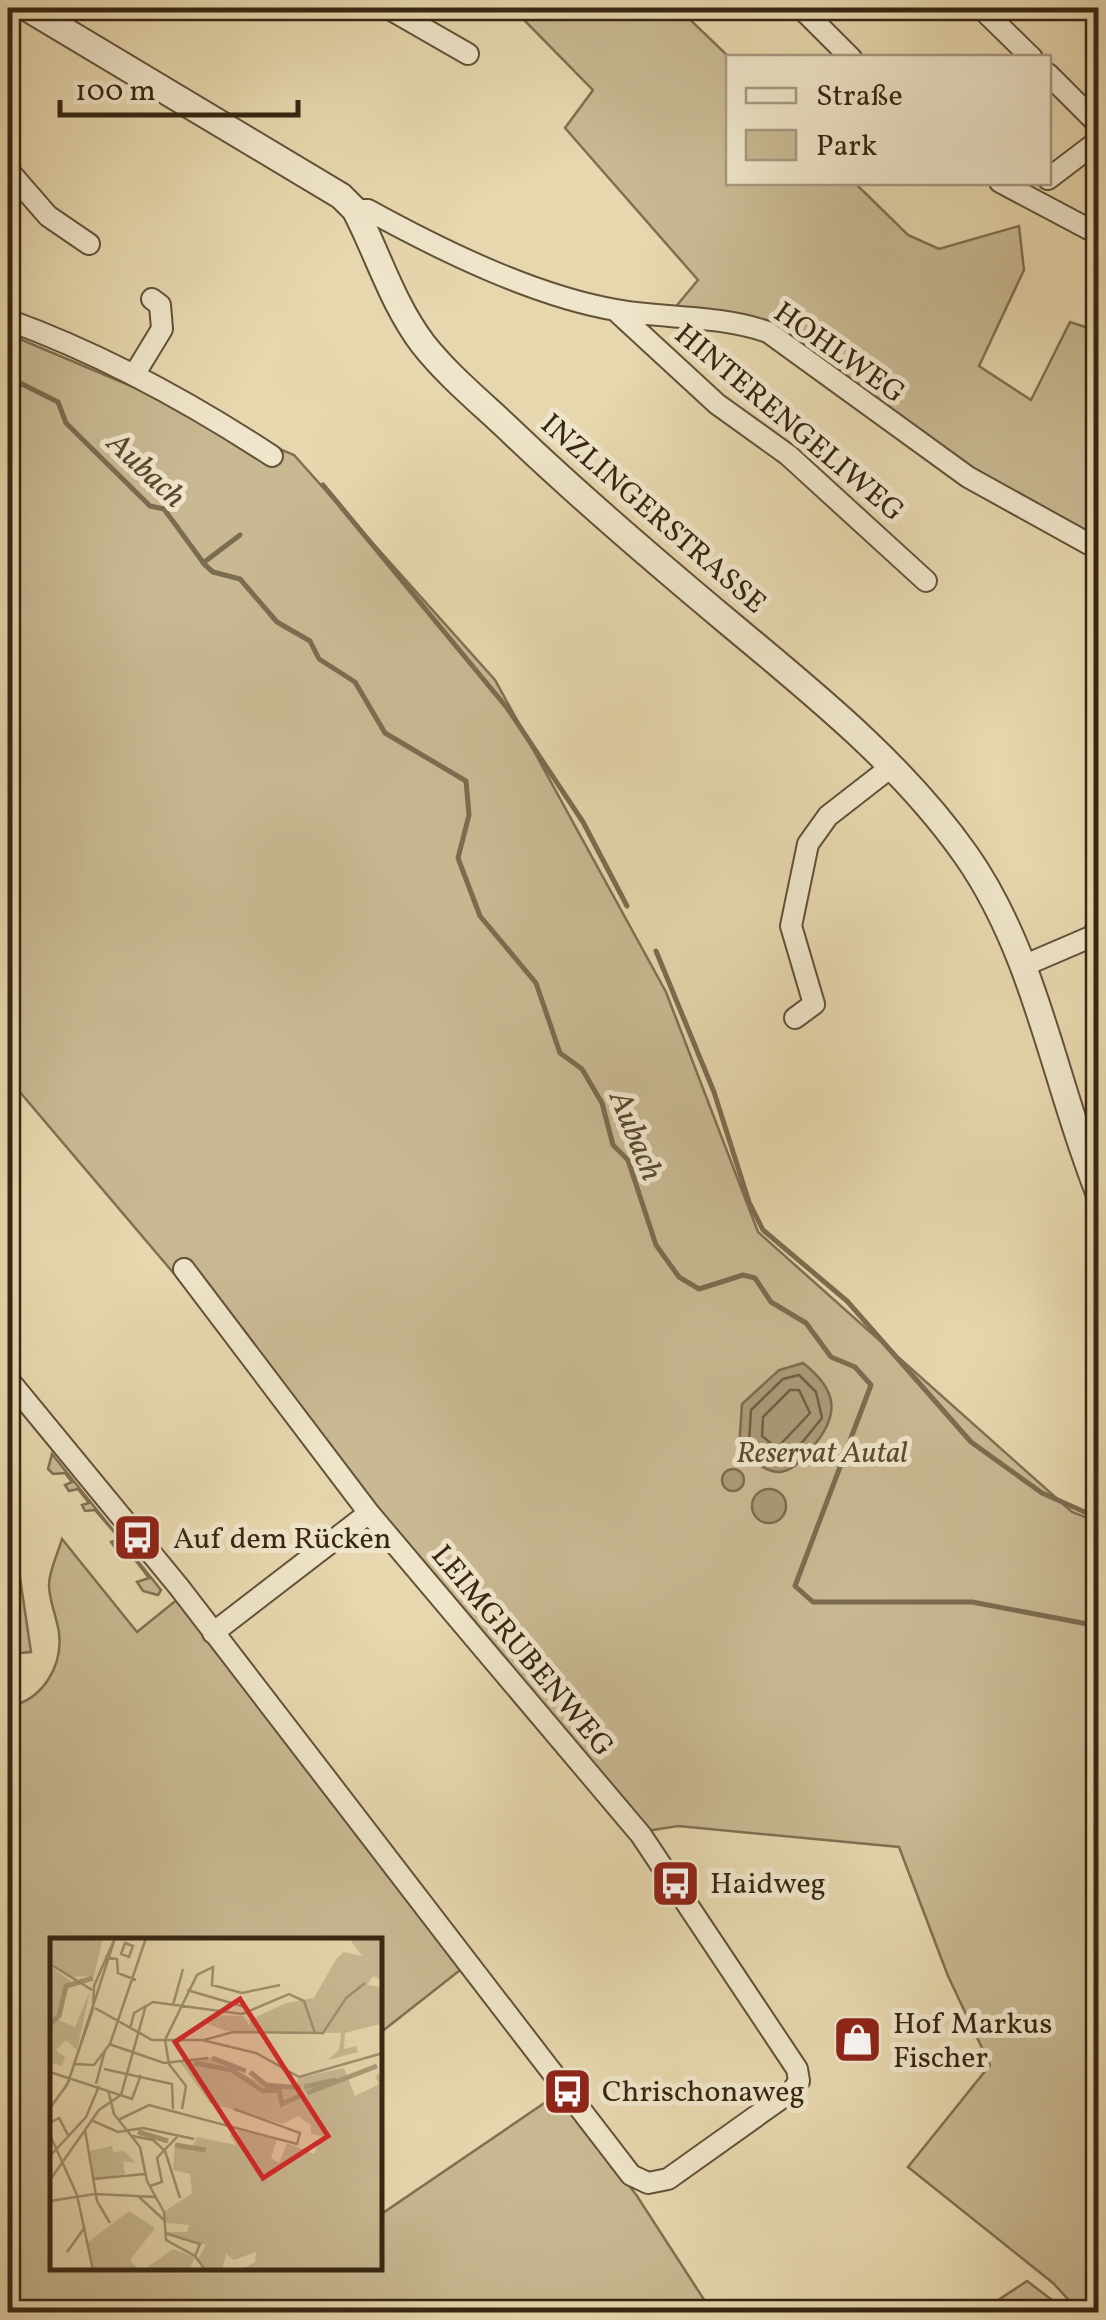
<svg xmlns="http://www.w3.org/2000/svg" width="1106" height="2320" font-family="Vollkorn,serif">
	<rect width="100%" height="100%" fill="#e7d7ae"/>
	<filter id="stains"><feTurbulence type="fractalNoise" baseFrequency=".002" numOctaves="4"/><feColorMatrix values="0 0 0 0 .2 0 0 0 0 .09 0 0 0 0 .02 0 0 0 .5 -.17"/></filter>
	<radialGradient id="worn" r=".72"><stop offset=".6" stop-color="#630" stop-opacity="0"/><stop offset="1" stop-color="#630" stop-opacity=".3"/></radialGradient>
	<path fill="#c9b993" stroke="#807052" stroke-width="2.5" d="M543,8H678L729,57L728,182L855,183L908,235L939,249L1019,226L1024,270L979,366L1031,400L1070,322L1098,331V549L1045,519L776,334L673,310L698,280L565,128L593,90L524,20Z
		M8,334L294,455L495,680L666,992L758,1232L1072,1512L1098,1522V2312H1080L1053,2283L908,2167L990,2065L948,1976L899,1847L678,1826L647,1831L8,1078Z
		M52,1454L161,1590L158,1595L143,1591L137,1582L149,1578L126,1548L116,1549L111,1542L120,1539L95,1510L85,1511L82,1505L89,1503L78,1489L69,1491L65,1485L72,1482L65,1473L53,1474L48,1469Z
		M14,1537L31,1652L8,1654V1538Z
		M62,1539L137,1632L184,1594L464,1967L380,2033V1940H52V2268H380V2215L559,2093L637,2196L712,2312H8V1696L10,1706C43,1700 63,1665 59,1633C57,1617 49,1601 49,1585C49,1571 58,1553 62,1539Z
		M1027,2281L1068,2312H980Z"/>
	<path fill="#ab9b79" stroke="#7c6c50" stroke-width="2.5" d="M803,1363C839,1391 840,1416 811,1449C803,1458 793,1471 780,1472C765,1473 750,1457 739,1449L742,1404L779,1370Z
		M722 1480a11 11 0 1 1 22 0a11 11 0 1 1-22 0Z
		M752 1506a17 17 0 1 1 34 0a17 17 0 1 1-34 0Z"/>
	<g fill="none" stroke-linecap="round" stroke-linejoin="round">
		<path stroke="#706046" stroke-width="2.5" d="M799,1375L816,1392L822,1418L792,1455L773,1461L749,1443L751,1410L783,1379Z
			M790,1390H799L810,1413L777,1448L762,1436L763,1417Z"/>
		<path stroke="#7c6c50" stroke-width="5" d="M8,377L58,402L66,423L150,506L164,509L205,565L213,572L240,579L277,622L310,641L319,659L355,682L385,733L466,781L469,815L458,858L480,916L536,983L560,1053L582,1069L602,1103L613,1145L628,1160L656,1245L679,1277L699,1289L743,1275L755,1278L771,1302L806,1323L831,1357L855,1367L871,1385L795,1586L813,1602H972L1098,1626
			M323,485L508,709L583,822L627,906
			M203,563L240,535
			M656,951L714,1092L749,1202L763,1230L847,1301L971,1442L1042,1493L1098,1518"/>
		<defs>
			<path id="minor" d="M388,8L468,54
				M801,8L851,58
				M981,8L1032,58
				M1048,74L1098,124
				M8,170L48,216L89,244
				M1048,179L1098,141
				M1000,182L1098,234
				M355,210H368C441,250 534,296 616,310C668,319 718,315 768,332L968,477L1098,549
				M615,310L717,404L788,455L926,581
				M8,320C102,354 188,401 272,456
				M134,375L162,329L160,305L152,299
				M1023,966L1093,936L1098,925
				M795,1018L814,1004L791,926L808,844L828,816L891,767
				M8,1379L179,1587L631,2175L648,2183L668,2179L793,2090L799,2081L797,2069L641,1835L369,1513L184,1269
				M213,1633L369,1513"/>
			<path id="tertiary" d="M27,8L341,196L355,210C378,254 392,303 423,344C449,377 484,405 514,434C583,500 656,562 729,623C814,694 902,764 966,855C1035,953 1054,1080 1098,1191"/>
		</defs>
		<use href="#minor" stroke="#625239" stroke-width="24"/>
		<use href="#tertiary" stroke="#625239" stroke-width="29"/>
		<use href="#minor" stroke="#efe5ca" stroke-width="20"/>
		<use href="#tertiary" stroke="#efe5ca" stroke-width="25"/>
	</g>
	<defs>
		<symbol id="bus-square" viewBox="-11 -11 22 22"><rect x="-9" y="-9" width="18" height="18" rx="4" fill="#8f2418" stroke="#efe5ca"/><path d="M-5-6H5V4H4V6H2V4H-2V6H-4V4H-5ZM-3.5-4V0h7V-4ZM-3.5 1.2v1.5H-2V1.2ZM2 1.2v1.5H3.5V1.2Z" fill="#fff"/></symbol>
		<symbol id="shop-square" viewBox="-11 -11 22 22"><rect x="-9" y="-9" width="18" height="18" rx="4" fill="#8f2418" stroke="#efe5ca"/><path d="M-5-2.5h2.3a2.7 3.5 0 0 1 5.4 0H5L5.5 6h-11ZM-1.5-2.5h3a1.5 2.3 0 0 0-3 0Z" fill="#fff"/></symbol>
	</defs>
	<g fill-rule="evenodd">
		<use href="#bus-square" x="110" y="1510" width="55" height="55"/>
		<use href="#bus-square" x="648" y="1856" width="55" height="55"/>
		<use href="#shop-square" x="830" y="2012" width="55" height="55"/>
		<use href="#bus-square" x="540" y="2064" width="55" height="55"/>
	</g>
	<g text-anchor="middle" stroke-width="10" stroke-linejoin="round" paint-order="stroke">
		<g font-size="30" fill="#362612" stroke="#efe5ca">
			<text transform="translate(840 352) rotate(35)" y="10">HOHLWEG</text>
			<text transform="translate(790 422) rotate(40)" y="10">HINTERENGELIWEG</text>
			<text transform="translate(654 513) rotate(41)" y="10">INZLINGERSTRASSE</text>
			<text transform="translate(523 1650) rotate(50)" y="10">LEIMGRUBENWEG</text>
		</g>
		<g font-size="30" font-style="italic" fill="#5b4b32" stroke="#efe5ca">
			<text x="822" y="1462">Reservat Autal</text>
		</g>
		<g font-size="30" fill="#362612" stroke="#efe5ca" text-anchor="start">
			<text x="173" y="1548">Auf dem Rücken</text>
			<text x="710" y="1893">Haidweg</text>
			<text x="893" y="2033">Hof Markus<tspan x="893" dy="34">Fischer</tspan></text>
			<text x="602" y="2101">Chrischonaweg</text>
		</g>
		<g font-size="32" font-style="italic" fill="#594931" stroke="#efe5ca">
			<text transform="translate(147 469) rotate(43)" y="11">Aubach</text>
			<text transform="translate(637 1135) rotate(68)" y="11">Aubach</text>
		</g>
	</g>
	<g transform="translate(50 1938)">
		<rect width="332" height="332" fill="#e7d7ae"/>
		<path d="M0,0H53L44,38L18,39L0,26ZM299,0H332V42L323,38L317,47L332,49L330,86L295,95L294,111L306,108L308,114L278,122L289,112L291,95L176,93L156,85L160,77L193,78L200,88V82L236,65L264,60L287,20L294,14L312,18ZM0,28L23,45L11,57L9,82L25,89L40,53L27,112L16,102L6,112L15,119L12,128L0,125ZM159,119L216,147L245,151L248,140L294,130L305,158L329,146L325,138L332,134V332H191L205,324L206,314L184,322L176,316L172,332H155L148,321L156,307L115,294H137L139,287L116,285L114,274L142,255L140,236L123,232L125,206L141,212L147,199L186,207L180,197L184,193L191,203L187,192L227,201L221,220L229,225L237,205L264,216L272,198L261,196V187L248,178L233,186L160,165L130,124ZM62,208L63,214L74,213L86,225L73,223L75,236L43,241L40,213ZM79,273L105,290L80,322L89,332H45L37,305ZM123,311L145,319L139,332H93Z" fill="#c9b993"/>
		<path fill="none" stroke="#ab9b79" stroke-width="5" d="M0,86L9,78L16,48L43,40M162,120L196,133M144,125L182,132L213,153L229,152L232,166L254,156M200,134L216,147L251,150M254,149L286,142M257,155L327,128M88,194L118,203M125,207L156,212"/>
		<path fill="none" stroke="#a09070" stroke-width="2.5" d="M75,5L83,8L79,19L71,16ZM55,19L67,21L68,35L86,42M0,26L42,52M137,52L195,69M123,67L133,31M45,70L102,102H152L206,115L249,139L333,115M43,71L44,48L65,0M80,91L84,75L103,64L192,76L239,56L254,63L265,95M154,102L183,94L273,95L296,60L315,45M59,106L114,125L158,120M23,126L44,127L60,106L96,0M54,131L122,146L123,171M0,134L82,161L91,137M46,146L55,112M58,152L64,176L90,209L97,243L114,274L116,302L145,318L155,332M0,170L17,147L43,71M0,170L18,145L65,0M132,171L136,148L119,126L115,102L147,37L163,29L162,47L192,55L230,47M68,182L99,167L247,206L250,195L184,171M43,183L68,194L93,190L144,201M0,185L9,180L19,199M35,192L47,263L60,285M0,197L27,257L43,332M82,198L103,202L115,213L130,260M0,218L36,179L49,148M43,241L95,236M0,242L49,172L71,157L96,67M100,248L112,244L107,220L127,199M88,258L114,282M0,263L45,256L106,259M115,295L150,306L145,318M17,314L35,289"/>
		<path fill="#d62828" fill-opacity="0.15" stroke="#d62828" stroke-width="5" d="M190,61L278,198L213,240L125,104Z"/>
		<rect width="332" height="332" fill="none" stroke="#362612" stroke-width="5"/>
	</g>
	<rect width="1106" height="2320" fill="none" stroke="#e7d7ae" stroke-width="40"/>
	<rect x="10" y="10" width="1086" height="2300" fill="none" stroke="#362612" stroke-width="5"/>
	<rect x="20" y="20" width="1066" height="2280" fill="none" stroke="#362612" stroke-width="2.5"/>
	<rect x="726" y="55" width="325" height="130" fill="#efe5ca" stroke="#a59980" stroke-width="2.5"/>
	<rect x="746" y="88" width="50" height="15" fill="#efe5ca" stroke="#a59980" stroke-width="2.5"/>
	<text x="816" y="105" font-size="30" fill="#362612">Straße</text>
	<rect x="746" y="130" width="50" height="30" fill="#c9b993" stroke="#a59980" stroke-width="2.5"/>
	<text x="816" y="155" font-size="30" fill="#362612">Park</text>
	<path d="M60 100v15h238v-15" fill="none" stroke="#362612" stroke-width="5"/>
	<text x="75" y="100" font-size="30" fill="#362612" stroke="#efe5ca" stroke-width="8" paint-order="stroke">100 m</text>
	<rect width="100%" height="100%" filter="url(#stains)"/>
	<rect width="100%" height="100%" fill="url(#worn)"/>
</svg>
